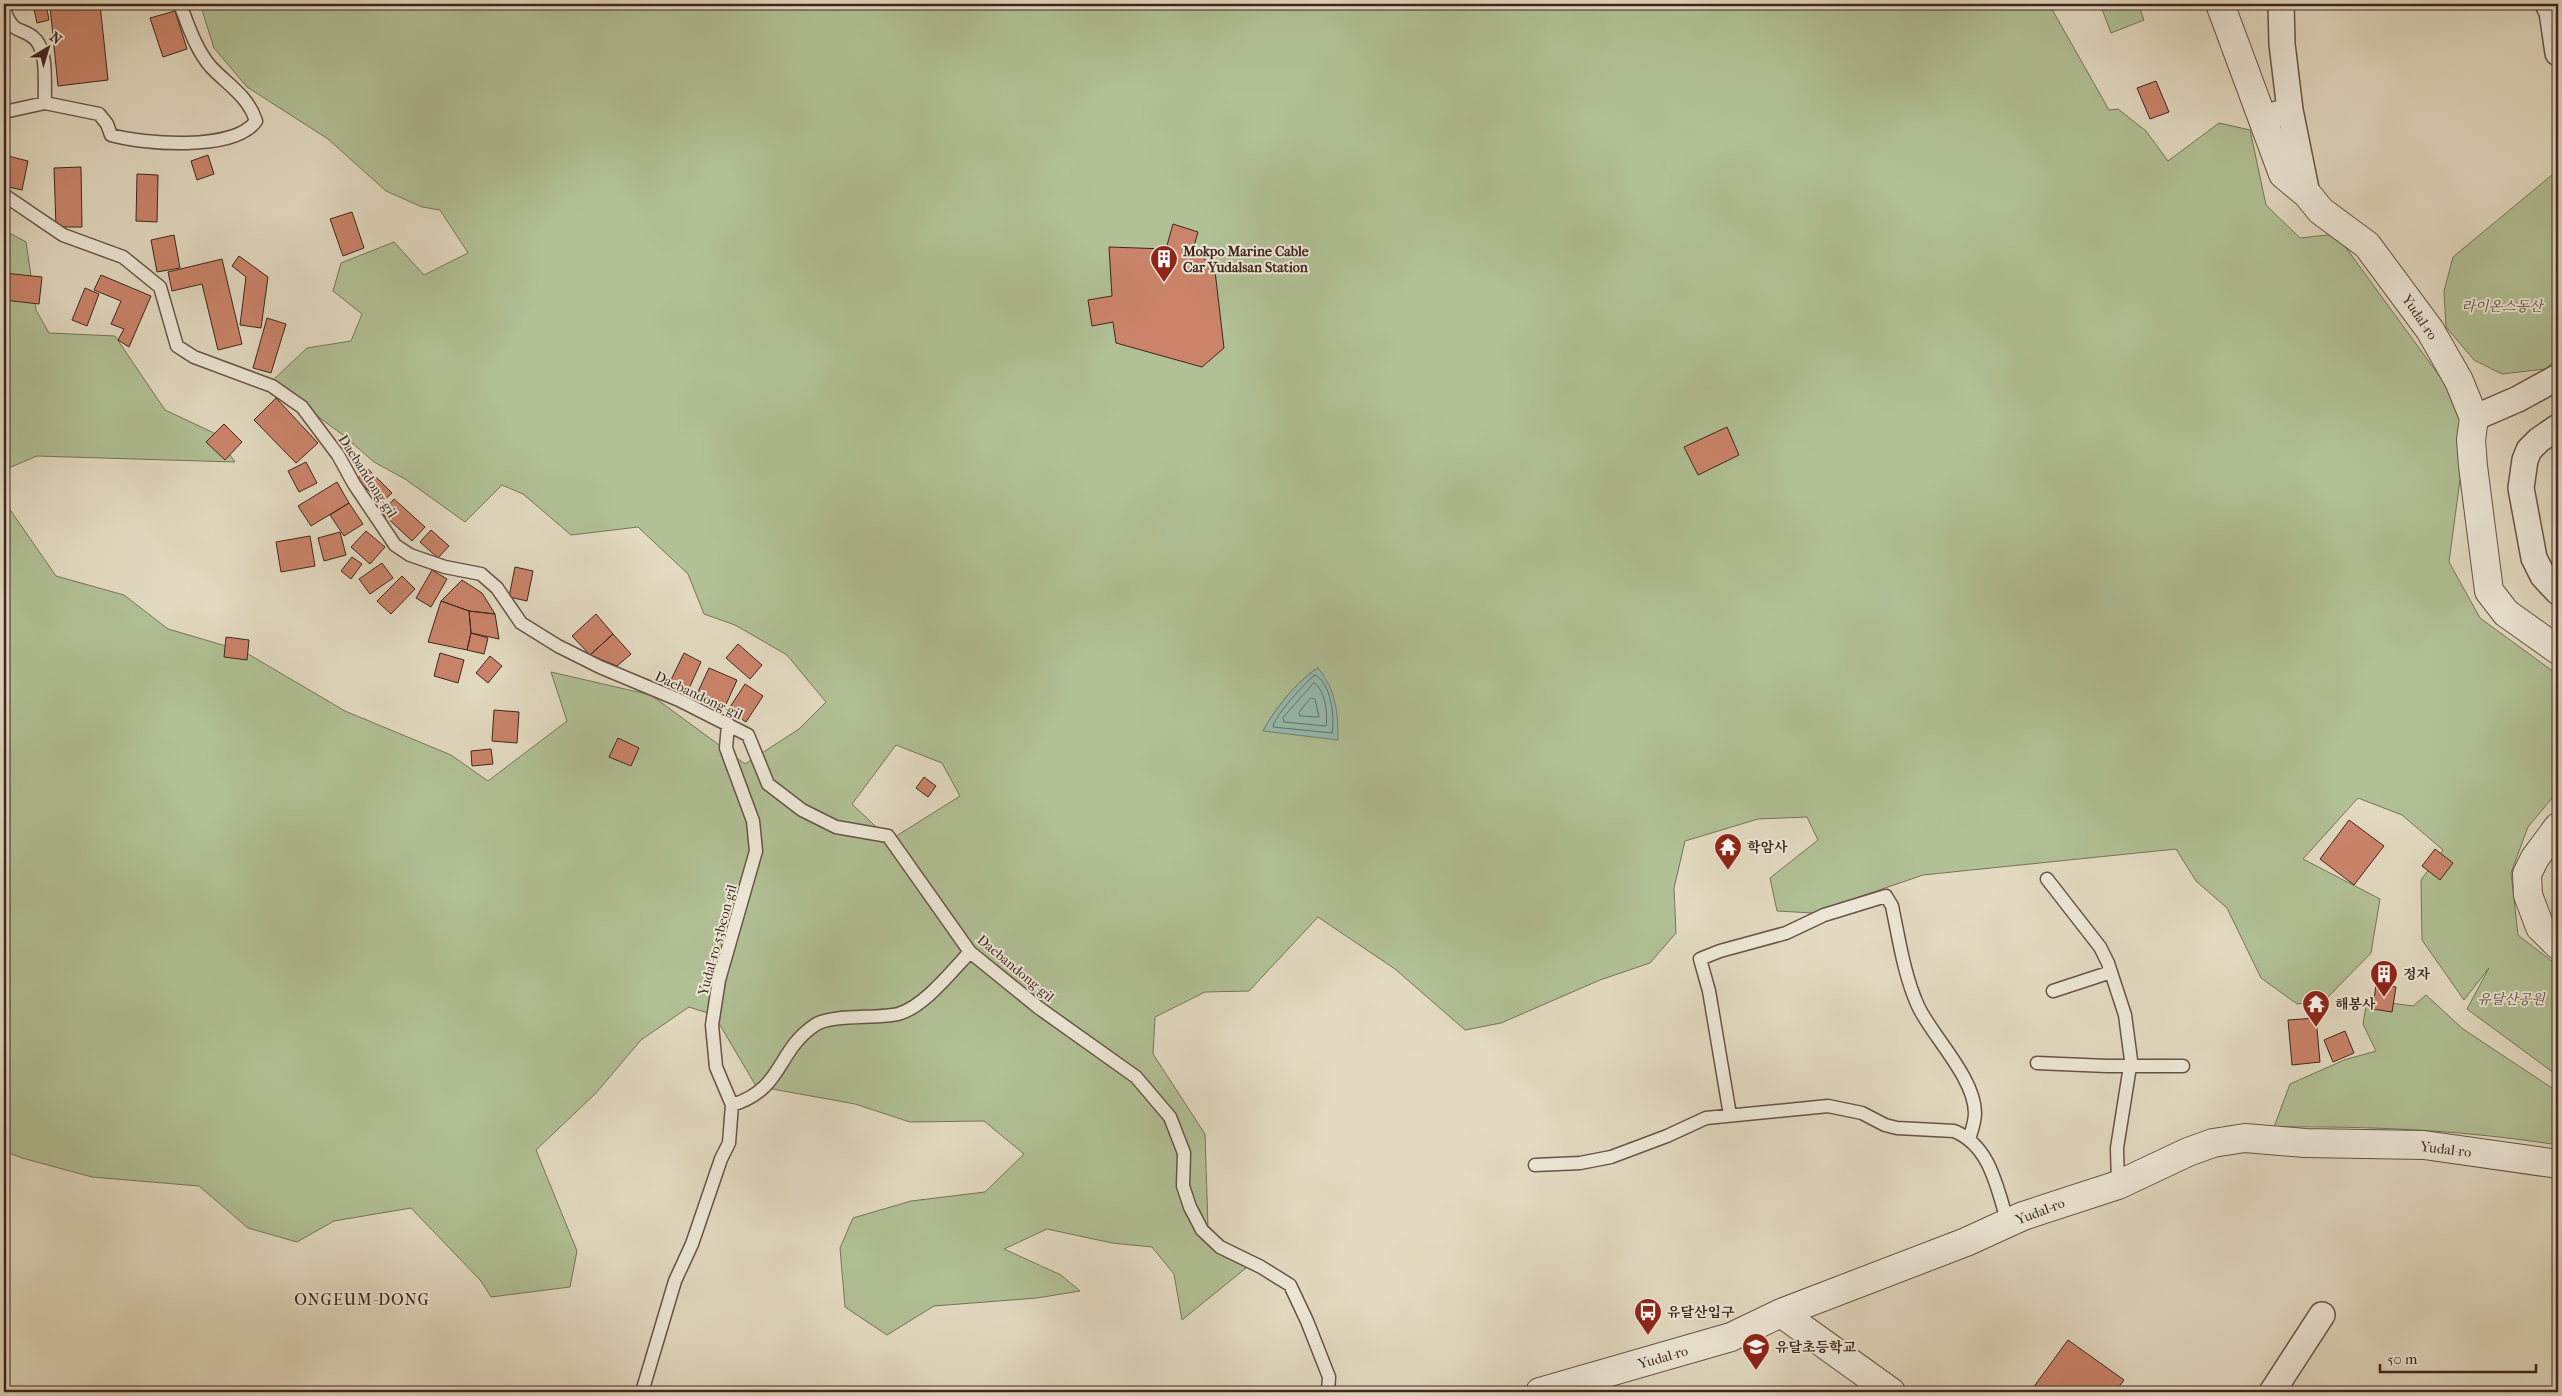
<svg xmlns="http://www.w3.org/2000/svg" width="2562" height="1396" font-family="'IM FELL French Canon','Noto Serif KR',serif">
	<rect width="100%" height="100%" fill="#e3dac1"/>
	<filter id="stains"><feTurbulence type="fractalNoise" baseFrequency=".004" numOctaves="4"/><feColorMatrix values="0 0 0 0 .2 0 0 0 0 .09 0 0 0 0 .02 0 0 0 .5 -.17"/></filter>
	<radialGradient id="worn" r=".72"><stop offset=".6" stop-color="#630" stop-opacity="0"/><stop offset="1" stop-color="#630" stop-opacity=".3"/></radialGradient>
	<path fill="#b1c095" stroke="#78735a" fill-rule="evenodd" d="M204,4H2049L2109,110L2118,109L2146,131L2168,161L2219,123L2250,130L2266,205L2300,238L2336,234L2454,396L2463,425V457L2449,562L2480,618L2558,675V791L2528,827L2511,873L2518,935L2558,966V1076L2467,1009L2489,968L2464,1000L2422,940L2421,880L2443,850L2402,815L2358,798L2303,859L2380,899L2371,953L2325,1000L2297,1004L2261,978L2227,908L2196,881L2176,849L1923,875L1812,913L1777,911L1770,878L1818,840L1807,817L1758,819L1685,841L1674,888L1676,933L1650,963L1600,980L1501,1023L1465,1030L1395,969L1318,917L1249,991L1205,992L1155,1017L1153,1054L1205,1134L1208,1227L1246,1268L1182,1320L1174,1274L1152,1247L1112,1243L1047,1229L1004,1249L1061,1275L1080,1291L1037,1298L934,1306L887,1335L845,1307L840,1248L853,1218L911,1201L985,1192L1024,1154L984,1121L910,1122L855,1104L756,1086L714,1015L689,1007L641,1040L596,1093L536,1150L577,1251L570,1287L491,1297L481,1281L411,1208L334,1221L297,1242L248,1228L199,1186L92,1177L22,1158L4,1151V501L56,576L124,595L168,629L243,651L345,711L451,755L488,781L567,721L551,672L651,695L745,764L799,729L826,702L787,655L735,625L704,614L688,574L638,527L571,535L523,494L502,485L465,522L405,479L374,462L343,435L271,382L307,348L351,341L362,314L333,291L341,263L394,242L424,275L468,253L440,210L422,207L386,191L328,139L247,87L214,48L201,7ZM1318,668L1263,731C1274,710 1298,680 1318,668ZM896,745L942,763L960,796L890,840L852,804Z
		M2100,4H2138L2144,20L2111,33Z
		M2558,170V359L2545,369L2502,374L2474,360L2446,327L2444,291L2453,257Z
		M4,230L26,242L36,310L49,333L115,336L165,410L214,433L235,462L37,456L4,470Z
		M2426,995L2463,1029L2558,1092V1145C2463,1130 2370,1126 2274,1127L2290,1084L2344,1060L2376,1051L2363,1024L2367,1000L2413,1006Z"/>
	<path fill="#95bbb0" stroke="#727f76" d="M1318,668C1336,690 1338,712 1338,740L1263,731C1274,710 1298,680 1318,668Z"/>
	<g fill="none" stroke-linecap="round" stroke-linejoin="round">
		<path stroke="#6a7067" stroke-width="1" d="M1315,675C1331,682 1335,718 1332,733L1273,727C1273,718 1306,681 1315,675Z
			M1314,683C1325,689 1328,714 1326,726L1284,722L1283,718Z
			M1311,698L1315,699L1319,717L1300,716L1299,713Z"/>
	</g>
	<path fill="#cb846a" stroke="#3e261e" d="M33,4H46L49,20L37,23Z
		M68,4H100L108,80L58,86L50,6Z
		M175,11L187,49L163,57L150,18Z
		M2156,81L2169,112L2150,119L2137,88Z
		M4,155L28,161L22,190L4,186Z
		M208,155L214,174L197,180L191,161Z
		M81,167L82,227H56L54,168Z
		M137,174L158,175L157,222L136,221Z
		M352,212L364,248L343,256L330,219Z
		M1173,224L1198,232L1192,253L1202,256L1215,271L1224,348L1202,367L1116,343L1113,322L1092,326L1088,300L1112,296L1109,247L1166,249Z
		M174,235L180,268L157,272L151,240Z
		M239,256L268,277L261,328L240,325L246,277L232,266Z
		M222,259L242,344L218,350L202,284L172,291L168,272Z
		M4,273L42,277L39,304L4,300Z
		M101,275L151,296L129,347L118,340L124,329L111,324L121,301L94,290Z
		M85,288L99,294L87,326L72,320Z
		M267,318L286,324L271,373L253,368Z
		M276,398L318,443L296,463L254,420Z
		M224,424L242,442L225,460L206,442Z
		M1727,427L1739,455L1698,475L1684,447Z
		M306,462L317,483L299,492L288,471Z
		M368,469L392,493L381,503L357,479Z
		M337,482L349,503L311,526L298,506Z
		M394,499L425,527L412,541L382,513Z
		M349,503L363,524L344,536L330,515Z
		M431,530L449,546L438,558L420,542Z
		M366,531L385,547L370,564L351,547Z
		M340,532L346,555L324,561L318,538Z
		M310,536L315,566L281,572L276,542Z
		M352,557L362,564L351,579L341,571Z
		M382,563L393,578L370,594L359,579Z
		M515,567L533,571L527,601L509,597Z
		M432,570L447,579L431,607L416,598Z
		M402,576L415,589L391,614L377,601Z
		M462,580L482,593L495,614L469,611L441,601Z
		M441,601L469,611L471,633L467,650L428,642Z
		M469,611L495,614L499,639L471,633Z
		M596,614L613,634L590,655L572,636Z
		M471,633L488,638L484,654L467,650Z
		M613,634L631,654L617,666L590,655Z
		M226,637L249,640L247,660L224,657Z
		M738,644L762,665L750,679L726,658Z
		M440,653L464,660L458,683L434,676Z
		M684,653L701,662L686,695L668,686Z
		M490,656L502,666L488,683L476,673Z
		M709,668L737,680L724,709L696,696Z
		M745,684L763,696L746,722L728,710Z
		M494,710L519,712L517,743L492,741Z
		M618,738L639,748L631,766L609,757Z
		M491,749L493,764L472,766L471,751Z
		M924,777L936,786L928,797L916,788Z
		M2349,820L2384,846L2354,885L2320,859Z
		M2435,849L2453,863L2440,880L2422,866Z
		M2376,984L2396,987L2392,1012L2373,1009Z
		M2316,1018L2320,1062L2292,1065L2288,1020Z
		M2345,1031L2354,1053L2333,1062L2324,1040Z
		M2068,1340L2124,1380L2115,1392H2030Z"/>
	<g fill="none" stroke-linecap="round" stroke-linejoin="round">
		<defs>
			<path id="service" d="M4,9C14,38 22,25 36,40C48,54 44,85 45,103
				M4,112L45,103L99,114L107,124L111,135C143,144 234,152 256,121C248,96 228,85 211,67C196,50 188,25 180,4
				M4,195L63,235L123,257L160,287L177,346L194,357L272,386L302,407L338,455L354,484L395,545L410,555L445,567L481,574L497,588L521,623L558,646L600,667L679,700L748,735L768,784L802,810L836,827L888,836L970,952L1039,1008L1136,1077L1170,1117L1184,1153L1183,1186L1190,1207L1202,1230L1220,1247L1261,1267L1290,1285L1307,1321L1329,1377L1328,1392
				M2047,879L2100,947L2108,963L2125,1015L2131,1060L2117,1148L2118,1185
				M2053,991L2111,972
				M2037,1063L2107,1066H2183
				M732,1105C784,1089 776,1051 815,1025C831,1014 876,1019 898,1014C924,1007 952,971 970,952
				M1730,1115L1709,991L1700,959L1720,951L1786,933L1824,915L1886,896L1892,906C1899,939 1904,975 1918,1006C1932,1036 1975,1078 1975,1113C1975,1122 1972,1130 1969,1139
				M1535,1165L1580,1163L1611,1157L1667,1136L1706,1118L1828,1106L1862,1113L1885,1125L1897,1128L1954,1131C1991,1146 1997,1189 2008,1223
				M642,1392L675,1281L692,1244L721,1159L729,1143L732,1105L716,1067L712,1025L719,980L756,851L753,821L726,748L728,724"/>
			<path id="minor" d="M2548,4L2552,12L2558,53
				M2290,110L2307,194
				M2262,119L2290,110L2282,44L2281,4
				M2474,418L2518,399L2558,377
				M2558,427L2539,440L2529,450L2525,460L2521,488L2534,558L2543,576L2558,592
				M2272,1392L2322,1315"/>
			<path id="tertiary" d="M2220,4L2283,174L2307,194L2321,211L2367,245L2430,330L2459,381L2474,418L2471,440L2473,466L2489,591L2506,613L2558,650
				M2558,827L2535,858L2527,874L2528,895L2540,927L2558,945
				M1781,1313L1891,1392
				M1540,1392L1731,1337L1781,1313L1966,1242L2023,1216L2118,1185L2188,1152L2213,1143L2245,1138L2305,1143L2424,1145L2558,1164"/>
		</defs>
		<use href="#service" stroke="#675347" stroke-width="15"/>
		<use href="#minor" stroke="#675347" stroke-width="28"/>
		<use href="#tertiary" stroke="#675347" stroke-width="30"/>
		<use href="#service" stroke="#ede7d7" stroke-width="12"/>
		<use href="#minor" stroke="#ede7d7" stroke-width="25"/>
		<use href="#tertiary" stroke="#ede7d7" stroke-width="28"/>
	</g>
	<defs>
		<symbol id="building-pin" viewBox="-11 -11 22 30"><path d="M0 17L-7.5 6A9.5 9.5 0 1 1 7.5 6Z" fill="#8f2418" stroke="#ede7d7"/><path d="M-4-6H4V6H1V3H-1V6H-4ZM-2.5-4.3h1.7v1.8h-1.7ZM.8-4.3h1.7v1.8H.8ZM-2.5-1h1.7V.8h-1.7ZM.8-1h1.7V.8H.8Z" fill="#fff"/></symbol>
		<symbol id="temple-pin" viewBox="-11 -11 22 30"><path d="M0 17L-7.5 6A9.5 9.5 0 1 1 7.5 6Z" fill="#8f2418" stroke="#ede7d7"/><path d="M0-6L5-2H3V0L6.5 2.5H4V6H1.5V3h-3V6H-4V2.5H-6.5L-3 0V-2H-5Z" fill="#fff"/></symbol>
		<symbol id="bus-pin" viewBox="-11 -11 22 30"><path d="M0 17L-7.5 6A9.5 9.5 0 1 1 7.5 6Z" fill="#8f2418" stroke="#ede7d7"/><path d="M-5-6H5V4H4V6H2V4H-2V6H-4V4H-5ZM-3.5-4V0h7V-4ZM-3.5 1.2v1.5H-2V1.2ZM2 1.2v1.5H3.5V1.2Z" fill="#fff"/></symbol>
		<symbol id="school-pin" viewBox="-11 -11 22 30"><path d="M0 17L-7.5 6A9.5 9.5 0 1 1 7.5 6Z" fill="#8f2418" stroke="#ede7d7"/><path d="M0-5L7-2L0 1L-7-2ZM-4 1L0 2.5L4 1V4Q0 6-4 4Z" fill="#fff"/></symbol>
	</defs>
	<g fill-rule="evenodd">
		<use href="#building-pin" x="1148" y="243" width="32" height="43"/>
		<use href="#temple-pin" x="1712" y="831" width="32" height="43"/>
		<use href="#building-pin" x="2368" y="958" width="32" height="43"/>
		<use href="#temple-pin" x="2300" y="988" width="32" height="43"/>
		<use href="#bus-pin" x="1632" y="1296" width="32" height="43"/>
		<use href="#school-pin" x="1740" y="1331" width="32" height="43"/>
	</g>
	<g text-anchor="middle" stroke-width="4" stroke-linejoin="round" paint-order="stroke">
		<g font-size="14" font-weight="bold" fill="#3e261e" stroke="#ede7d7" text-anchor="start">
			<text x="1183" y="256">Mokpo Marine Cable<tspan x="1183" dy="16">Car Yudalsan Station</tspan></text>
			<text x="1747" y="852">학암사</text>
			<text x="2403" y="979">정자</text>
			<text x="2335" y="1009">해봉사</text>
			<text x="1667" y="1317">유달산입구</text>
			<text x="1775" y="1352">유달초등학교</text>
		</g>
		<g font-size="14" font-style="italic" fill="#5b4c3c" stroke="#ede7d7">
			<text x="2502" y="311">라이온스동산</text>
			<text x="2511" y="1004">유달산공원</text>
		</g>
		<g font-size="14" fill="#3e261e" stroke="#ede7d7">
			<text transform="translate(2420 317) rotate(56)" y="5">Yudal-ro</text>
			<text transform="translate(368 476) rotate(57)" y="5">Daebandong-gil</text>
			<text transform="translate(699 695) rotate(25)" y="5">Daebandong-gil</text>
			<text transform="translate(717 940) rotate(-75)" y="5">Yudal-ro 53beon-gil</text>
			<text transform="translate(1016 968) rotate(40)" y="5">Daebandong-gil</text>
			<text transform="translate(2446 1149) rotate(7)" y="5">Yudal-ro</text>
			<text transform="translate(2040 1211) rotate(-21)" y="5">Yudal-ro</text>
			<text transform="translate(1663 1357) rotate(-16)" y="5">Yudal-ro</text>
		</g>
		<g font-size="16" letter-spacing="1" fill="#3e261e" stroke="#ede7d7">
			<text x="362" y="1305">ONGEUM-DONG</text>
		</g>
	</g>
	<rect width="2562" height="1396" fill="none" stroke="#e3dac1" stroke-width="20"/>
	<rect x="5" y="5" width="2552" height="1386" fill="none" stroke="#3e261e" stroke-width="2.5"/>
	<rect x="10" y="10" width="2542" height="1376" fill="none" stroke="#3e261e"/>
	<g transform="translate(48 48) rotate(38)" stroke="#ede7d7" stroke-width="4" paint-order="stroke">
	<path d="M0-4L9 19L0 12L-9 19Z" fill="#3e261e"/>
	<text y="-8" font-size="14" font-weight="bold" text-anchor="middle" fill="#3e261e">N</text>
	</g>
	<path d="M2380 1364v8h156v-8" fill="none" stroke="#3e261e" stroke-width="2.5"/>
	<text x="2387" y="1364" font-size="15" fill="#3e261e" stroke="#ede7d7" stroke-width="4" paint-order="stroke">50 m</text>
	<rect width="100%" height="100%" filter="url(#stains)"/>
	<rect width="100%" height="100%" fill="url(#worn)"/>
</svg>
